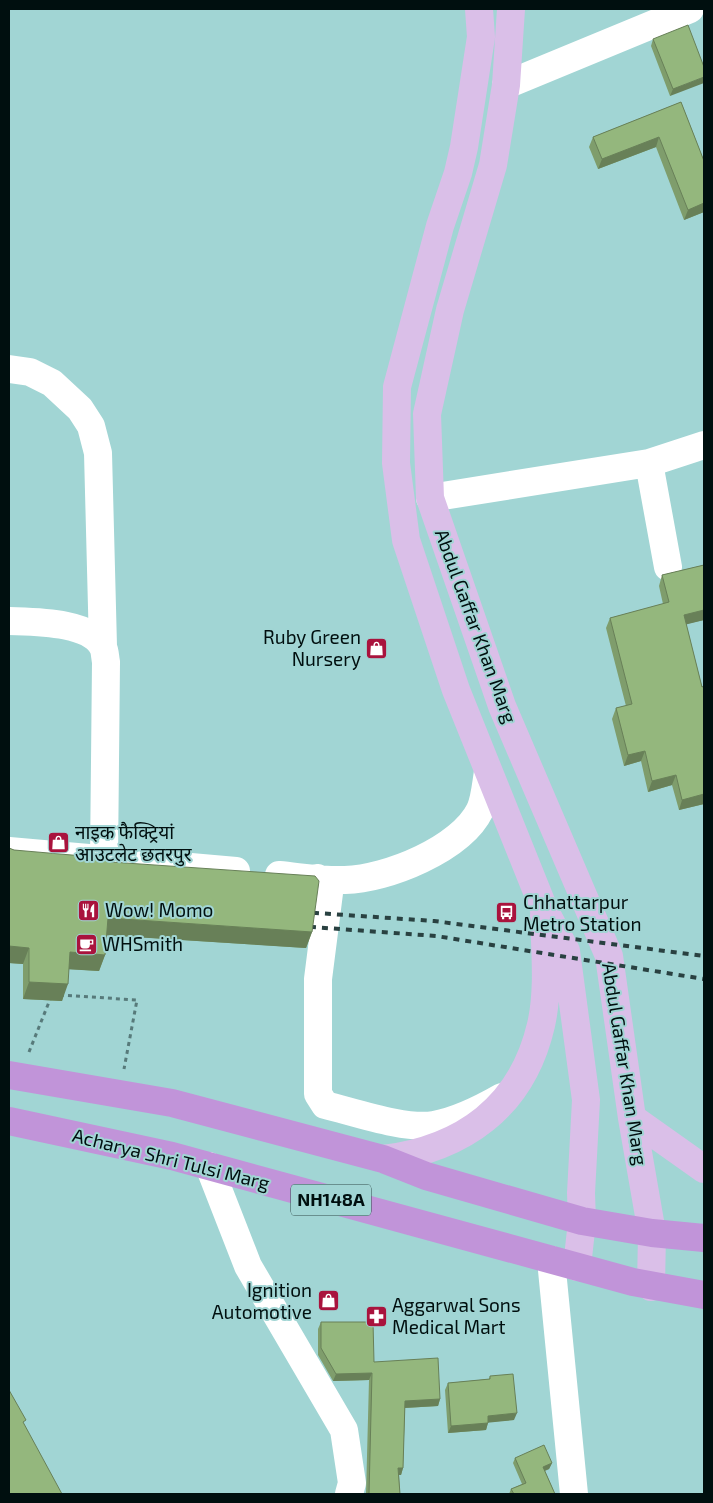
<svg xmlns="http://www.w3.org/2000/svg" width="713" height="1503" font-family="'Exo 2','Noto Sans Devanagari',sans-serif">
	<rect width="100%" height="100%" fill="#a1d5d4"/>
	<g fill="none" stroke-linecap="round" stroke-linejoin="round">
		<path stroke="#577a7a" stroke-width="3" stroke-dasharray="4 4" stroke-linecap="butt" d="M60,995L137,1000L124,1069
			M29,1052L51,997"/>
		<path stroke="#fff" stroke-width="28" d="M506,85L690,9
			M9,369L30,372L52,383L80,409L91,426L98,453L103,646
			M649,463L668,567
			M430,498L649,463L704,445
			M9,621C33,622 90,621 103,647C105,651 105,657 106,662L104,860
			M9,851L236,871
			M279,875C301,877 323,881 345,880C387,879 461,849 480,810C485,799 486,783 488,772
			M317,878L329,893L318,979V1094L325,1105C354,1112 406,1130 434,1125C458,1121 481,1109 502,1097
			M209,1166L248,1266L344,1430L352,1483L349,1494
			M551,1260L574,1494"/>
		<path stroke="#dabfe8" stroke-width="28" d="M479,9L481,37L464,147L458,173L440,226L397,387L396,463L406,540L456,690L544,909L566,951L586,1100L581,1193L582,1221L577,1267
			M511,9L506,85L493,165L450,310L427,414L430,498L502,706L609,956L632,1118L652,1233L651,1287
			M632,1118L704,1169
			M383,1159C463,1149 522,1107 541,1025C549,990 545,951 544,915"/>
		<path stroke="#c194d9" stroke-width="28" d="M9,1075L172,1103L383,1159L426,1176L582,1221L652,1233L704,1238
			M9,1121L172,1156L633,1282L704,1295"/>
		<path stroke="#294141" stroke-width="4" stroke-dasharray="6 6" stroke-linecap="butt" d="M301,912L434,921L704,956
			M298,926L436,936L704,979"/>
	</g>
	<path fill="#7f9d6c" d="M653,39L704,67L670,96L651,46Z
		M681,102L704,161V212L684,220L656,147L598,169L589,147L593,137Z
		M704,565V620L686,624L702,687L704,686V804L679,810L672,785L648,792L641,761L624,766L612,719L616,708L626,706L606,628L610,618L663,604L659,586L662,575Z
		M9,848L14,850L111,862L312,932L306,948L106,935L105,955L99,971L69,969L62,1001L23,999V964L9,963Z
		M321,1322L374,1362L440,1399L438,1406L405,1408L403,1468L401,1475H399L400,1494H366L369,1380L333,1381L318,1355V1329Z
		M490,1376L514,1420L488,1422L486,1430L448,1433L445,1390L448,1383L489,1379Z
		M515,1458L552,1463L549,1469L545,1471L555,1494H509L511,1489L522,1484L513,1463Z"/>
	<path fill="#688058" d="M704,77V83L670,96L673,89Z
		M659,137L656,147L598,169L602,159Z
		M704,203V212L684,220L688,210Z
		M704,610V620L680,626L684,615Z
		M645,751L641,761L624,766L628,755Z
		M676,775L672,785L648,792L652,781Z
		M704,794V804L679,810L682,800Z
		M108,918L312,932L306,948L102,935Z
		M9,946L29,948L23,964L9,963Z
		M70,952L105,955L99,971L64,969Z
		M29,982L68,984L62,1001L23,999Z
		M372,1373L369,1380L333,1381L336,1374Z
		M440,1399L438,1406L403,1408L405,1401Z
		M517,1413L514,1420L485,1423L488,1416Z
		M488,1423L486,1430L448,1433L451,1426Z
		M552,1463L549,1469L541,1472L543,1467Z
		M398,1468H403L401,1475H396Z"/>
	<path fill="#94b77d" stroke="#688058" d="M688,25L704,67V77L673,89L653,39Z
		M681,102L704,161V203L688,210L659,137L602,159L593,137Z
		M704,565V610L684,615L702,687L704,686V794L682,800L676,775L652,781L645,751L628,755L616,708L632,704L610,618L669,602L662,575Z
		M9,848L14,850L106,858L111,859V862L315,876L319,881L312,932L108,918L105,955L70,952L68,984L29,982V948L9,946Z
		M321,1322H373L374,1362L438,1358L440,1399L405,1401L403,1468H398L400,1494H369L372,1373L336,1374L321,1348Z
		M513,1374L517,1413L488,1416V1423L451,1426L448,1383L490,1379V1376Z
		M9,1390L26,1420L23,1422L62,1494H9Z
		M544,1445L552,1463L543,1467L555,1494H514L511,1489L526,1483L515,1458Z"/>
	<defs>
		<symbol id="shop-square" viewBox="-11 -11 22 22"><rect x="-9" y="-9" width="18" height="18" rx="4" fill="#a9133d" stroke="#a1d5d4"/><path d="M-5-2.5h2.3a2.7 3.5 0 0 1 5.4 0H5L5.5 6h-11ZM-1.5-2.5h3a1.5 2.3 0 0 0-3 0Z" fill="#fff"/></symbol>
		<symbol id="restaurant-square" viewBox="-11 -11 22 22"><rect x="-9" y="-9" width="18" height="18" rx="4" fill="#a9133d" stroke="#a1d5d4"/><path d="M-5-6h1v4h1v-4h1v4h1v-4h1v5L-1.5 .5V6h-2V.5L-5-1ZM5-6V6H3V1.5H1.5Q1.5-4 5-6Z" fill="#fff"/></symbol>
		<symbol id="bus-square" viewBox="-11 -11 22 22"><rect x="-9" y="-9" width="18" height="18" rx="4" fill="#a9133d" stroke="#a1d5d4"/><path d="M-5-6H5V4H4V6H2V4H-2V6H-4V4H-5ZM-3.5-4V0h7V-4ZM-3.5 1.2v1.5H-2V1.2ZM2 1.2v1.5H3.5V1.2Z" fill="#fff"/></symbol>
		<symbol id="cafe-square" viewBox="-11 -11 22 22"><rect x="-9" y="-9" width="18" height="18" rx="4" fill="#a9133d" stroke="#a1d5d4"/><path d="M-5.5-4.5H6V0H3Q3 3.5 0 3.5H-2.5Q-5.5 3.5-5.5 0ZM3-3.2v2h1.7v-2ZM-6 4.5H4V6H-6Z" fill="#fff"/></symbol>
		<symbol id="pharmacy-square" viewBox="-11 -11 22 22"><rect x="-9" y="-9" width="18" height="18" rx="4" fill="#a9133d" stroke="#a1d5d4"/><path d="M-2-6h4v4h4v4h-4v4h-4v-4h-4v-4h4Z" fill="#fff"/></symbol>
	</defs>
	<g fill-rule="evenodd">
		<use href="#shop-square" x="364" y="636" width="25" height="25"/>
		<use href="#shop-square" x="46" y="830" width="25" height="25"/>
		<use href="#restaurant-square" x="76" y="898" width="25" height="25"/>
		<use href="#bus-square" x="494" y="900" width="25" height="25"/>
		<use href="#cafe-square" x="74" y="932" width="25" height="25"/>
		<use href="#shop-square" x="316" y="1288" width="25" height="25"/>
		<use href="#pharmacy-square" x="364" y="1304" width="25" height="25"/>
	</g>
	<g text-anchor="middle" stroke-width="4" stroke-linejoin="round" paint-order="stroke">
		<rect fill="#a1d5d4" stroke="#304a4a" stroke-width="1" x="291" y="1184.5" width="80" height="31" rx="4"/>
		<g font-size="18" font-weight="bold" fill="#000f0f">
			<text x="331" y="1206">NH148A</text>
		</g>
		<g font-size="19" fill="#000f0f" stroke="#a1d5d4">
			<text transform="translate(476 626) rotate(70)" y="7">Abdul Gaffar Khan Marg</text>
			<text transform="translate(625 1064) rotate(81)" y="7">Abdul Gaffar Khan Marg</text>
			<text transform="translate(171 1159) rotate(14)" y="7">Acharya Shri Tulsi Marg</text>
		</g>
		<g font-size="19" fill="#000f0f" stroke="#a1d5d4" text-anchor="start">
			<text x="361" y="644" text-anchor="end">Ruby Green<tspan x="361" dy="22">Nursery</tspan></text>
			<text x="75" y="839">नाइक फैक्ट्रियां<tspan x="75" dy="22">आउटलेट छतरपुर</tspan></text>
			<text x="523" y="909">Chhattarpur<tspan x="523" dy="22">Metro Station</tspan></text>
			<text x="105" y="917">Wow! Momo</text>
			<text x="102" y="951">WHSmith</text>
			<text x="312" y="1297" text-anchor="end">Ignition<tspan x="312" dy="22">Automotive</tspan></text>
			<text x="392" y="1312">Aggarwal Sons<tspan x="392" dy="22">Medical Mart</tspan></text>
		</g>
	</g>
	<rect width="713" height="1503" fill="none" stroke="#000f0f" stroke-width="20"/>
</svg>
